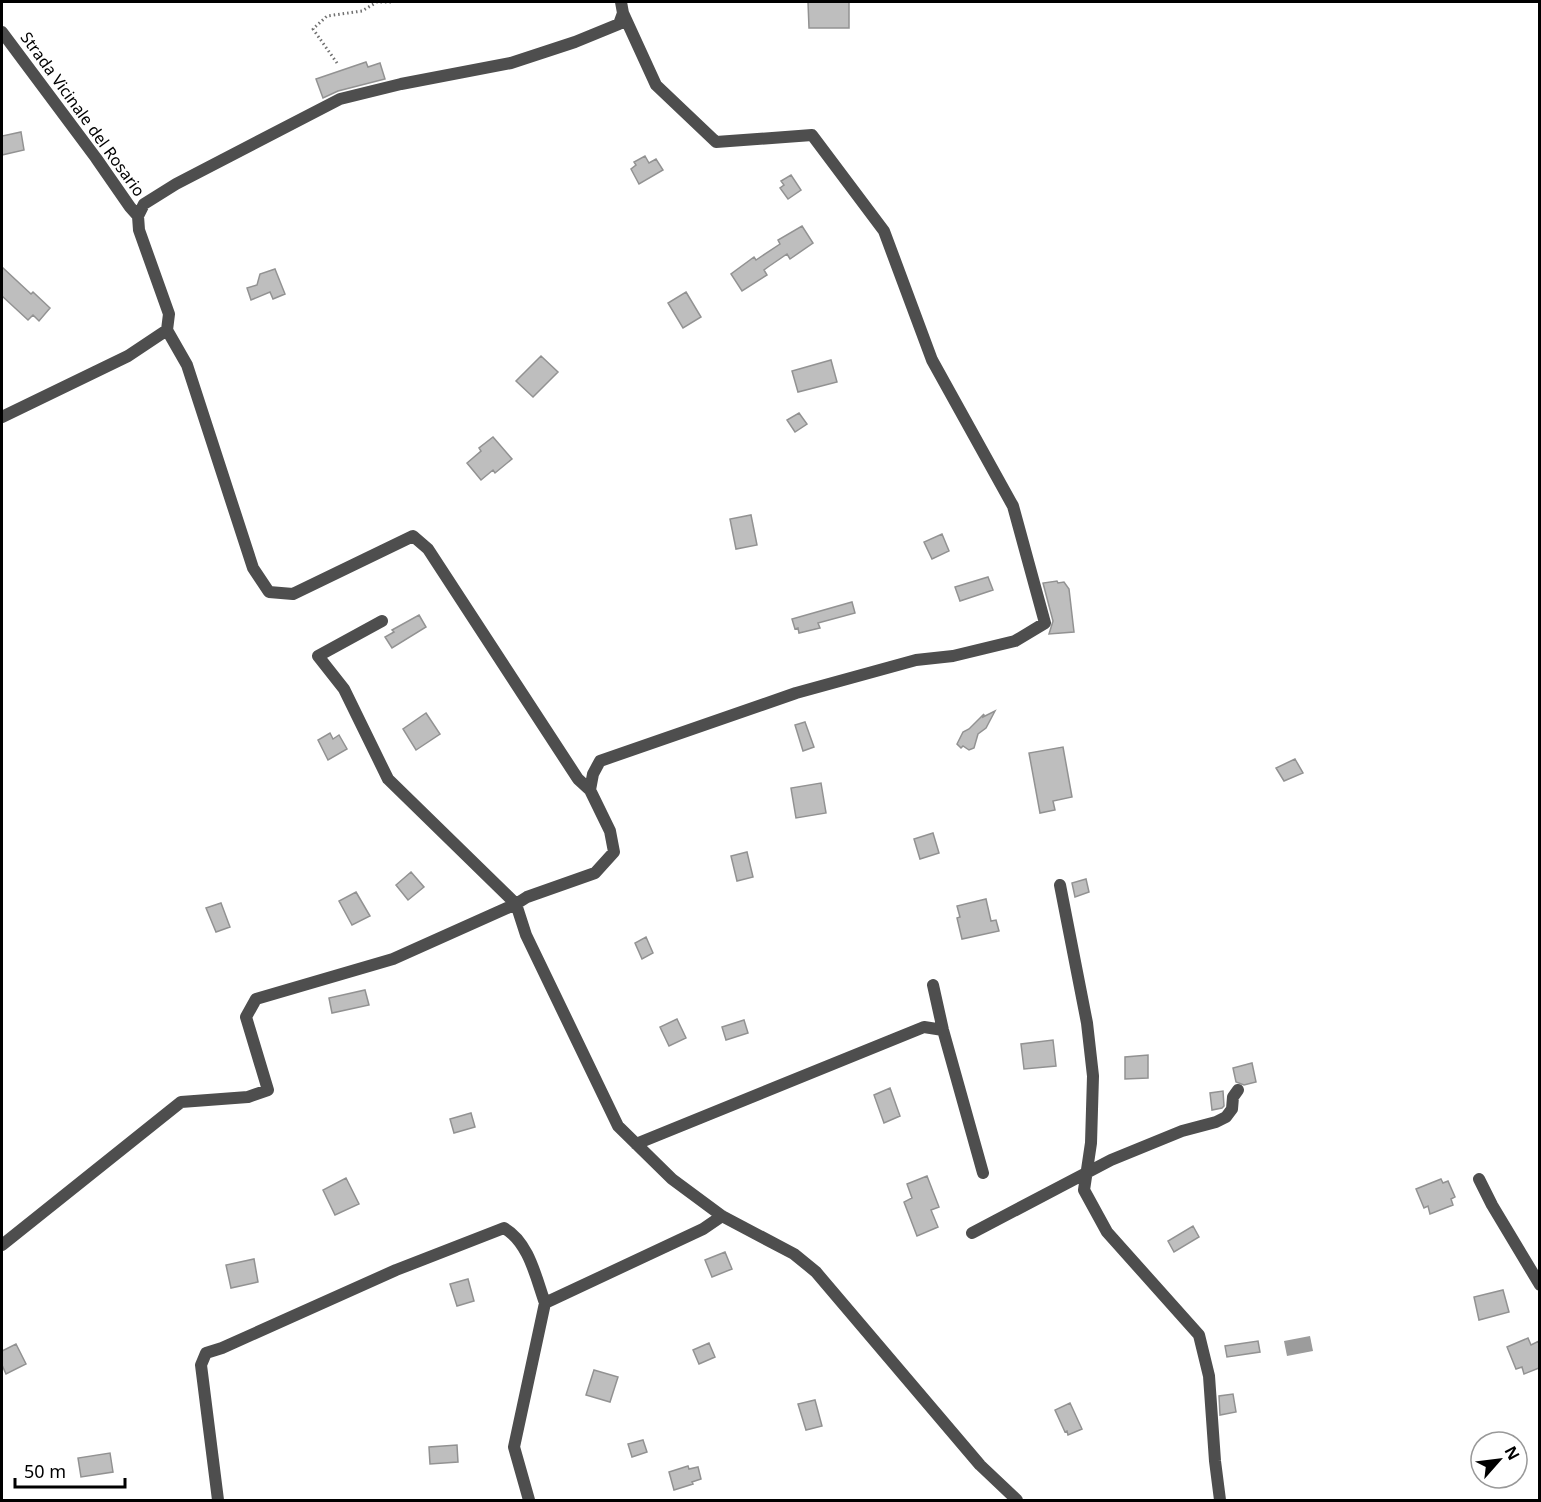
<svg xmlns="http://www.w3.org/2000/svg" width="1541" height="1502" font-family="'Noto Sans',sans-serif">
	<rect width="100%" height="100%" fill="#fff"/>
	<path fill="#9c9c9c" d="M1310,1336L1313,1351L1287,1356L1284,1341Z"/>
	<path fill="#bebebe" stroke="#929292" stroke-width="1.5" d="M808,2H849V28H809Z
		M366,62L368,67L380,63L385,79L338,91L323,98L316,79Z
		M21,132L24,150L2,155V136Z
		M645,156L649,163L656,159L663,170L639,184L631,169L636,165L634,162Z
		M791,175L801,190L788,199L780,188L784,185L781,181Z
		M802,226L813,243L790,259L787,254L768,267L764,270L767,275L742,291L731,274L754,257L756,260L780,244L778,240Z
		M2,267L31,294L33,292L50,308L39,321L33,315L28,320L2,296Z
		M275,269L285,294L273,299L270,292L251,300L247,288L257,285L260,274Z
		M686,292L701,317L683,328L668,303Z
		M541,356L558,372L533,397L516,381Z
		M831,360L837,382L798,392L792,371Z
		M799,413L807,424L795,432L787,420Z
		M493,437L512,459L495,473L493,470L481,480L467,463L481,451L479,448Z
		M751,515L757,545L736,549L730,519Z
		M942,534L949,551L932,559L924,542Z
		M988,577L993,590L960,601L955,587Z
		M1057,581L1058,583L1064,582L1069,589L1074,632L1049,634L1053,621L1043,583Z
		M852,602L855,613L818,623L820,628L799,633L798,628L795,629L792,619Z
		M419,615L426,627L392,648L385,637L394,632L392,630Z
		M995,711L986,728L978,734L974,748L969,750L963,746L961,748L957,744L963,732L969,729L984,714L983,717Z
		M426,713L440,734L416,750L403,729Z
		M805,722L814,747L803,751L795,725Z
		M330,733L333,739L339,735L347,749L328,760L318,740Z
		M1063,747L1072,797L1053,801L1055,810L1040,813L1029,753Z
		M1295,759L1303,773L1284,781L1276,768Z
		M821,783L826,813L796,818L791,788Z
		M933,833L939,853L920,859L914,839Z
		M747,852L753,877L737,881L731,856Z
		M411,872L424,887L408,900L396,885Z
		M1086,879L1089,892L1075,897L1072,883Z
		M356,892L370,916L352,925L339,901Z
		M986,899L991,921L996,920L999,931L962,939L957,918L960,917L957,906Z
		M221,903L230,927L216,932L206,908Z
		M646,937L653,953L642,959L635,943Z
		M365,990L369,1005L332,1013L329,998Z
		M677,1019L686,1038L669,1046L660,1027Z
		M744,1020L748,1033L726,1040L722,1027Z
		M1053,1040L1056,1066L1024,1069L1021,1044Z
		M1148,1055V1078L1125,1079V1057Z
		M1252,1063L1256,1082L1244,1085L1236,1082L1233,1068Z
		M890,1088L900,1116L884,1123L874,1095Z
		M1223,1091L1224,1106L1222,1108L1212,1110L1210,1093Z
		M471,1113L475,1127L454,1133L450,1119Z
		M927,1176L939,1207L931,1210L938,1227L917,1236L904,1202L912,1198L907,1184Z
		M346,1178L359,1204L335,1215L323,1190Z
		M1441,1179L1443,1183L1448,1181L1455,1197L1451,1199L1453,1205L1430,1214L1428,1206L1424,1208L1416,1189Z
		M1193,1226L1199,1237L1174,1252L1168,1241Z
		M725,1252L732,1269L712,1277L705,1260Z
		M254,1259L258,1282L231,1288L226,1265Z
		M468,1279L474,1301L457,1306L450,1284Z
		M1503,1290L1509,1312L1479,1320L1474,1297Z
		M1528,1338L1531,1345L1539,1341V1368L1524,1374L1522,1367L1516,1369L1507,1347Z
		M1258,1341L1260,1352L1227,1357L1225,1346Z
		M709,1343L715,1357L699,1364L693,1350Z
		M16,1344L26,1364L6,1374L2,1365V1351Z
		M594,1370L618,1377L610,1402L586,1395Z
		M1233,1394L1236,1412L1220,1415L1219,1396Z
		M815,1400L822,1426L806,1430L798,1404Z
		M1070,1403L1082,1429L1068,1435L1067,1431L1065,1432L1055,1410Z
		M643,1440L647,1452L632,1457L628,1444Z
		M457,1445L458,1462L430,1464L429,1447Z
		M110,1453L113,1472L81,1477L78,1458Z
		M688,1466L689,1469L698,1467L701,1479L692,1482L693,1484L674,1490L669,1472Z"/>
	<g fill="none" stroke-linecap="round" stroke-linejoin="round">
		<path stroke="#707070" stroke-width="3" stroke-dasharray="1.5 3" stroke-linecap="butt" d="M337,63L313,29L327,16L362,11L377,2H392"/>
		<path stroke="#4e4e4e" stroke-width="12" d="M623,13L656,85L716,142L812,135L884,231L932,360L1013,506L1045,623L1015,641L953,656L916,660L796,693L600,761L593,774L590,790L610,831L614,852L595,873L527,897L516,904L526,935L618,1126L672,1179L722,1216L794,1254L816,1272L980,1465L1017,1500
			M2,32L96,158L130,207L138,216
			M167,330L187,365L253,568L269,592L293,594L413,536L428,549L578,779L590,790
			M2,417L128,356L167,330L169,314L139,230L138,216L144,204L176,184L340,99L401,84L511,63L575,42L619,24L623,13L621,2
			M1060,885L1087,1023L1093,1076L1091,1143L1084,1190L1107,1232L1199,1335L1209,1376L1215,1461L1220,1500
			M933,985L943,1030L983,1173
			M636,1144L924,1027L943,1030
			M1479,1179L1492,1205L1540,1285
			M972,1233L1111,1160L1182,1131L1216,1122L1226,1117L1232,1109L1233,1097L1238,1090
			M2,1245L181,1102L248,1097L268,1090L246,1017L256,999L393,959L516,904L388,779L344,689L318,656L382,621
			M218,1500L201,1365L206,1353L222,1348L396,1270L504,1228C529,1242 536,1278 545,1303
			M529,1500L514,1447L545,1303L703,1229L722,1216"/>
	</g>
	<g text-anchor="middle" stroke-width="4.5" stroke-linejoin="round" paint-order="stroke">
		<g font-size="16" fill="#000" stroke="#fff">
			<text transform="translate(83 114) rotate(54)" y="6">Strada Vicinale del Rosario</text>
		</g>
	</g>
	<rect width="1541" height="1502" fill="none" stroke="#000000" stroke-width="6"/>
	<g transform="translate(1499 1460) rotate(62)"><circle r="28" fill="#ffffff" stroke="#999999" stroke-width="1.5"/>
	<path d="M0-4.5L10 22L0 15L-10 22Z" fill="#000000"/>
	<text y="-9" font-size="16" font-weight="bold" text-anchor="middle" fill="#000000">N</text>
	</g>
	<path d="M15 1478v9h110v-9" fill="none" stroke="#000000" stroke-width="3"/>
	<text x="24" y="1478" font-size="18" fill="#000000" stroke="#ffffff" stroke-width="4.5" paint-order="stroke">50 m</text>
</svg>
